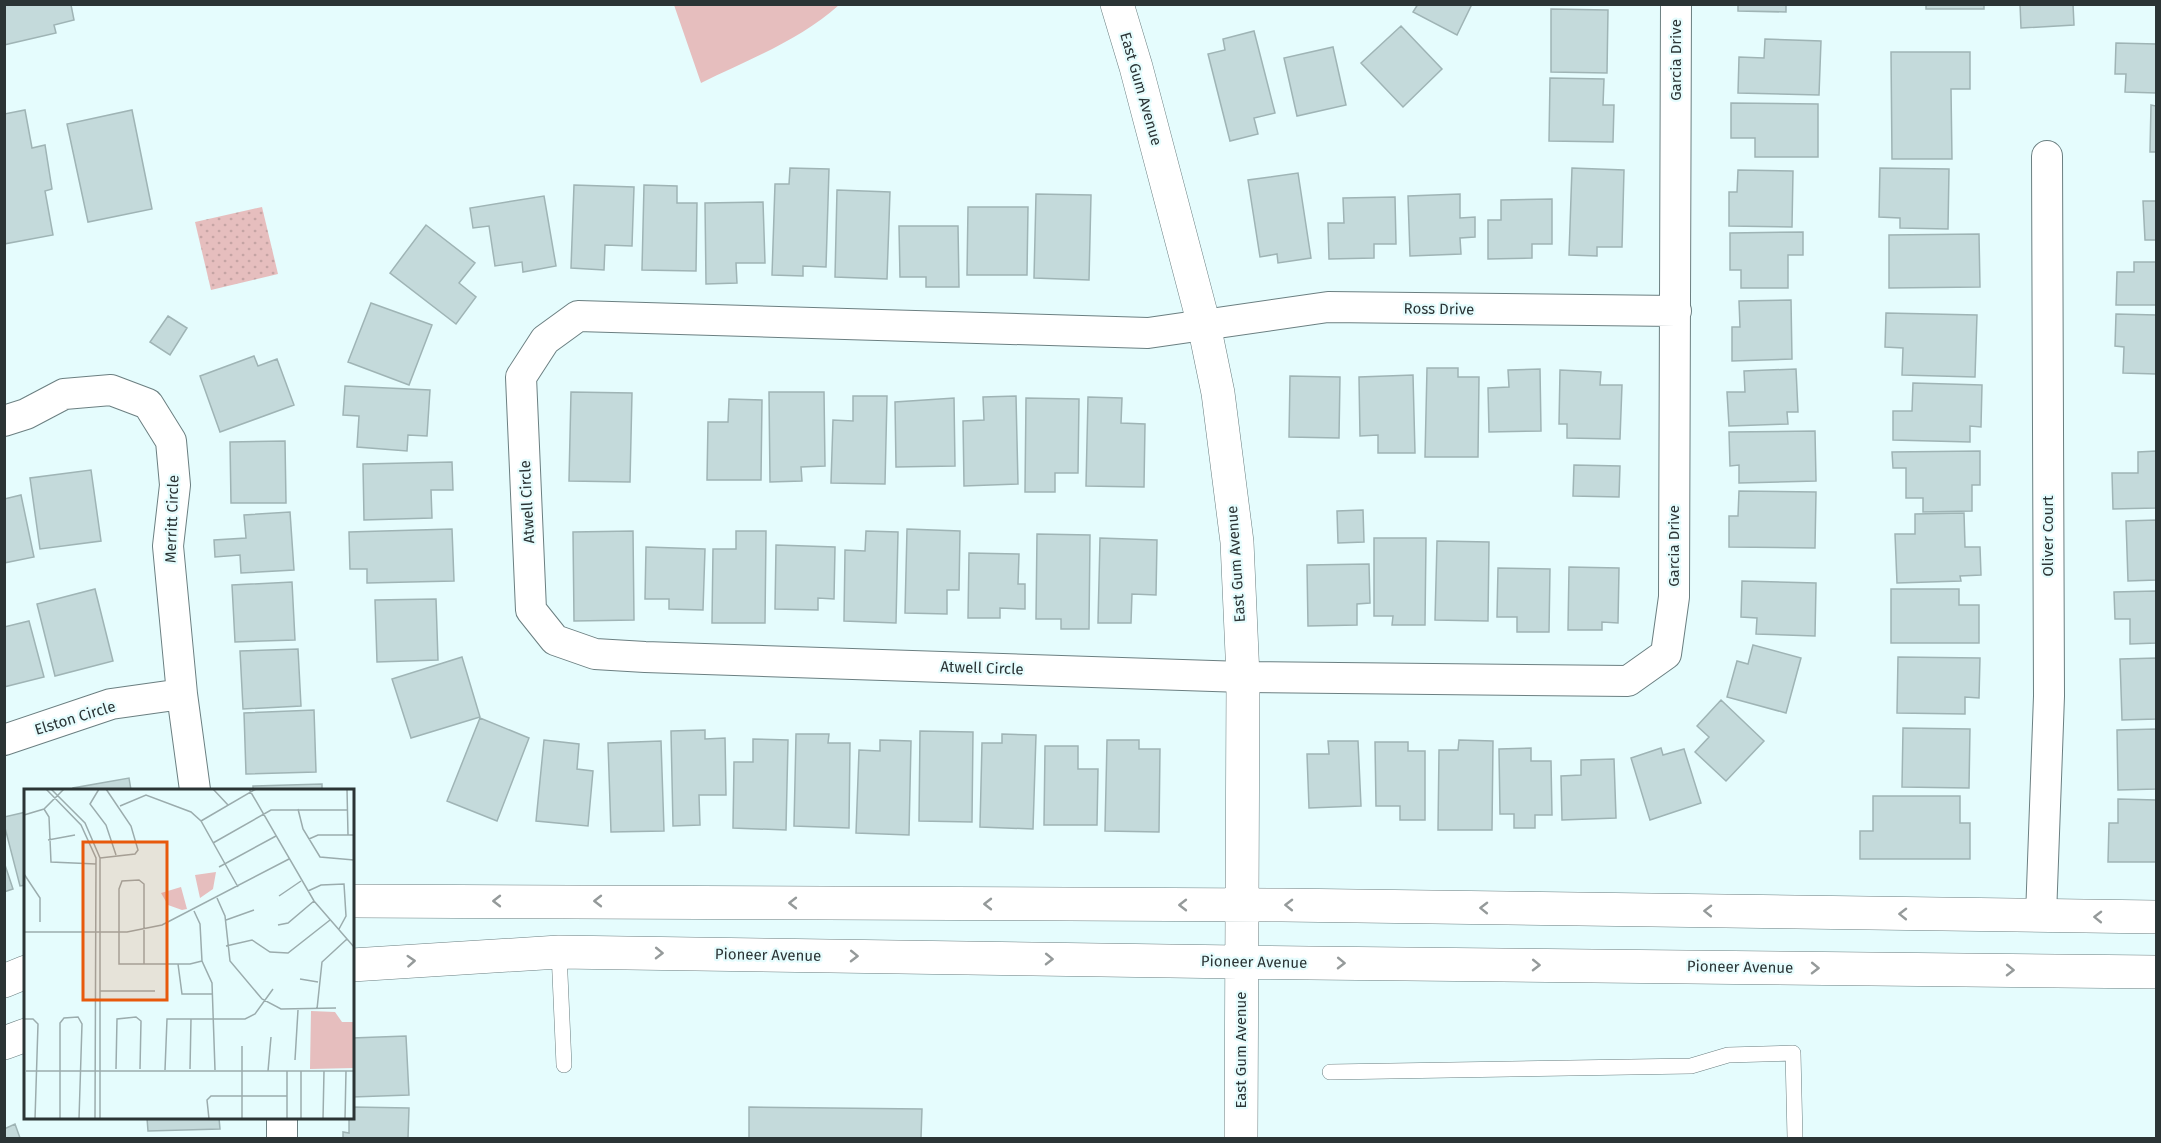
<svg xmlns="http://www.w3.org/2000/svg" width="2161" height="1143" font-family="'Fira Sans',sans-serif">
	<defs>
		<pattern id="park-dots" width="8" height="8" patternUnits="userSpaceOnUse" patternTransform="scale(1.5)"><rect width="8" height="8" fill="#e6bebe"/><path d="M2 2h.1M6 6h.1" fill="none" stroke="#c5a4a4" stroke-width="1.8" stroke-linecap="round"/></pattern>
	</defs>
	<rect width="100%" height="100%" fill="#e5fcfd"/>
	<path fill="url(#park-dots)" d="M262,207L278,274L211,290L195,222Z"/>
	<path fill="#e6bebe" d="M674,5V4L839,5C799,41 749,59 701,83Z"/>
	<path fill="#c4dadb" stroke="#9fb4b5" stroke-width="1.5" d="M4,4H73L71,5L74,20L54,25L56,33L4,45Z
		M1418,4H1472L1457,35L1413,12Z
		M1738,4H1786V12L1738,11Z
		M1926,4H1984V9H1926Z
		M2020,4H2073L2074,25L2021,28Z
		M1551,9L1608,10L1607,73L1551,72Z
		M1401,26L1442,69L1403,107L1361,63Z
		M1254,31L1275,113L1254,118L1258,134L1230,141L1208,54L1225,50L1223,39Z
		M1765,39L1821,41L1819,95L1738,93L1739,57L1764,58Z
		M2116,43L2156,44V93L2125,92L2126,74H2115Z
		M1333,47L1346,105L1297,116L1284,58Z
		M1891,52H1970V89H1951L1952,159H1892Z
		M1550,78L1604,79L1603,105H1614L1613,142L1549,141Z
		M1731,103L1818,104V157H1755V138H1731Z
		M2151,105L2156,106V152H2150Z
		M25,110L32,148L45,145L52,189L45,191L53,235L4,244V114Z
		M132,110L152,209L88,222L67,124Z
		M790,168L829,169L826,267L803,266V276L772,275L775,184H789Z
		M1572,168L1624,170L1622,247H1597V256L1569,255Z
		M1880,168L1949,169L1948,229L1900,228V218L1879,217Z
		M1738,170L1793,171L1792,227L1729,226V192H1737Z
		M1298,173L1311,258L1278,263L1277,254L1260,257L1248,180Z
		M574,185L634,187L632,246L605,245L604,270L571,268Z
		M644,185L677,186V203H697L696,271L642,270Z
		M837,190L890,192L887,279L835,277Z
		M1036,194L1091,195L1089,280L1034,278Z
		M1460,194V218L1475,217V237L1460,238L1461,254L1410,256L1408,196Z
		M544,196L556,266L523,272L522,262L495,266L489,226L473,228L470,208Z
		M1395,197L1396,244H1374V258L1329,259L1328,223H1344L1343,198Z
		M1552,199V244H1532V258L1488,259V220H1501V200Z
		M2143,201H2156V240H2145Z
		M763,202L765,263H736L737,283L706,284L705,203Z
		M968,207H1028L1027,275H967Z
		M426,225L475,263L459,283L476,297L456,324L390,273Z
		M899,226H958L959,287H926V277H900Z
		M1803,232V255H1788V288H1741V270H1730V233Z
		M1979,234L1980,287L1889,288V235Z
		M2134,262H2156V305H2116L2117,272H2134Z
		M1791,300L1792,359L1732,361V327H1740L1739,301Z
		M371,303L432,325L409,385L348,362Z
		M1886,313L1977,315L1975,377L1902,375L1903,348L1885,347Z
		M2116,314L2156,315V374L2123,373L2124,347L2115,346Z
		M168,316L187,328L170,355L150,342Z
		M254,356L258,366L277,359L294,405L220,432L200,376Z
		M1427,368H1458V377H1479L1478,457H1425Z
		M1540,369L1541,431L1489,432L1488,388L1509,387L1508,370Z
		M1796,369L1798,412H1787L1788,424L1729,426L1727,392H1745L1744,371Z
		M1560,370L1601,372L1600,385H1622L1620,439L1567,438V424H1559Z
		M1413,375L1415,453H1378V435L1360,436L1359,377Z
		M1290,376L1340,377L1339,438L1289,437Z
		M1913,383L1982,385L1981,427L1970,426V442L1893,440V411H1912Z
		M345,386L430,390L427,436L408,435L407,451L357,447L359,416L343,415Z
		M571,392L632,393L630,482L569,481Z
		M769,392H824L825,466L801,467L802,481L770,482Z
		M853,396H887L885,484L831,483L833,420L853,421Z
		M1016,396L1018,484L964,486L963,421L984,420L983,397Z
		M1088,397L1122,398L1121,423L1145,424L1144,487L1086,486Z
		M954,398L955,466L896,467L895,402Z
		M1026,398L1079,399L1078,473H1055V492H1025Z
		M729,399L762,400L761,480H707L708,422H728Z
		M1815,431L1816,481L1739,483V465L1730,466L1729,432Z
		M285,441L286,503H231L230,442Z
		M1980,451V485H1972V511L1923,512V498H1906V468H1893L1892,452Z
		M2156,451V508L2113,509L2112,473H2138V452Z
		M452,462L453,490H431L432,518L364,520L363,464Z
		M1574,465L1620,466L1619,497L1573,496Z
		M91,470L101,541L40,549L30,478Z
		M1739,491L1816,492L1815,548L1729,547V516H1738Z
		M21,495L34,557L4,563V499Z
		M1363,510L1364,542L1338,543L1337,511Z
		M290,512L294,570L241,573L240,555L215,557L214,540L246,538L244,515Z
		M1964,513L1965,547H1980L1981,575L1960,576L1961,581L1897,583L1895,534H1915V514Z
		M2156,520V580L2128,581L2126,521Z
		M452,529L454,581L367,583V569H350L349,532Z
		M907,529L960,531L959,590H947V614L905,613Z
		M633,531L634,620L574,621L573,532Z
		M736,531H766L765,623H712L713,549H736Z
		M866,531L898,532L896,623L844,621L845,550L865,551Z
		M1037,534L1090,535L1089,629H1061V619H1036Z
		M1100,538L1157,540L1156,595L1132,594L1131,623H1098Z
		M1374,538H1426L1425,625H1392L1393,616H1374Z
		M1437,541L1489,542L1488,621L1435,620Z
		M776,545L835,547L834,599L818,598V610L775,609Z
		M646,547L705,549L703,610L669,609V599H645Z
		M969,553L1019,554L1018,584H1025V609L1000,608V618H968Z
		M1369,564L1370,603L1357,604V625L1308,626L1307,565Z
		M1569,567L1619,568L1618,623L1602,622V630H1568Z
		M1498,568L1550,569L1549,632H1517V617H1497Z
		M1742,581L1816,583L1815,636L1756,634L1757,618L1741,617Z
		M292,582L295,640L235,642L232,585Z
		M95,589L113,661L55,676L37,604Z
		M1891,589H1959V605H1979V643H1891Z
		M2156,591V643L2130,644V619H2115L2114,592Z
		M436,599L438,660L377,662L375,600Z
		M29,621L44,677L4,687V627Z
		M1753,645L1801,658L1786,713L1727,697L1737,661L1748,664Z
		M298,649L301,706L243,709L240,651Z
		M462,657L480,717L411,738L392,679Z
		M1898,657L1980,658L1979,698L1965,697V714L1897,713Z
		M2156,658V719L2122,720L2120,659Z
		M1721,700L1764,741L1726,781L1695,752L1709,737L1697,726Z
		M314,710L316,772L246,774L244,713Z
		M480,718L529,738L497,821L447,801Z
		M1903,728L1970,729L1969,788L1902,787Z
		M2156,729V789L2118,790L2117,730Z
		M705,730V739L725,738L726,795H699L700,825L673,826L671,731Z
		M920,731L973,732L972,822L919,821Z
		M796,734H829L828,743H850L849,828L794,826Z
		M1002,734L1036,735L1033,829L980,827L982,743H1002Z
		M753,739L788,740L786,830L733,828L734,762H753Z
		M544,740L579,744L577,769L593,771L588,826L536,821Z
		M880,740L911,741L909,835L856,833L859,750L880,751Z
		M1107,740H1139V749H1160L1159,832L1105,831Z
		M1459,740L1493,741L1492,830H1438L1439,750H1458Z
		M661,741L664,831L611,832L608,743Z
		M1328,741H1358L1361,806L1309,808L1307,754H1329Z
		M1375,742H1408V751H1425V820H1400V806H1376Z
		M1045,746H1078V769H1098L1097,825H1044Z
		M1531,748V761H1551L1552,815H1535V828H1514V814H1500L1499,749Z
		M1661,748L1663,755L1684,749L1701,803L1650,820L1631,758Z
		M1614,759L1616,818L1562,820L1561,776L1581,775V760Z
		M129,778L131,790H73V788Z
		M322,784V790H253V786Z
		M1873,796H1960V823H1970V859H1860V831H1873Z
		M2118,799L2156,800V862H2108L2109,823H2118Z
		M26,812V885L20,886L4,824V817Z
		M4,862L13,889L4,892Z
		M406,1036L409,1095L352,1097V1038Z
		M352,1107L409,1108L408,1138H343V1132L349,1133V1118H352Z
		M749,1107L922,1109L921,1138H749Z
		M147,1118H219L220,1129L148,1131Z
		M15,1124L20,1138H4V1129Z"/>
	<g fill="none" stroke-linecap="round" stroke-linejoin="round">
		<defs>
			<path id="lane" d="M559,952L564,1065
				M1330,1072L1691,1066L1728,1055L1793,1053L1795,1138"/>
			<path id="street" d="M1676,4L1674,597L1666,654L1628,681L1243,677L645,657L595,654L555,640L531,610L521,377L545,340L578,316L1148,333L1328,307L1676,311
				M4,421L26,414L64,394L111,390L148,404L171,441L175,485L168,546L182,694L195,790
				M4,740L111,704L182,694
				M2041,916L2049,696L2047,156
				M282,1118V1138"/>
			<path id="secondary" d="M1117,4L1136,67L1204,325L1218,393L1237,542L1243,677L1241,1138
				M352,901L1282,905L2156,917
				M352,965L559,952L1310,963L2156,972
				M4,981L26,972
				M4,1043L26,1035"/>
		</defs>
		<use href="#lane" stroke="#6b7f81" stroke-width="16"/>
		<use href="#street" stroke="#6b7f81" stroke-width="32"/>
		<use href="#secondary" stroke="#6b7f81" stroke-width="34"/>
		<use href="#lane" stroke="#fff" stroke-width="15"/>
		<use href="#street" stroke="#fff" stroke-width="30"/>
		<use href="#secondary" stroke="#fff" stroke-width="33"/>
	</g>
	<defs><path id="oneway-chevron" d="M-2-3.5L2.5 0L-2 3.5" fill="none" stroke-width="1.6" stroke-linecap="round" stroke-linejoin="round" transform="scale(1.5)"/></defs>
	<g stroke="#959a9a">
		<use href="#oneway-chevron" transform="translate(497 901) rotate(180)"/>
		<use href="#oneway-chevron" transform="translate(598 901) rotate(-180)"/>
		<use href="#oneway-chevron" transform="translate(793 903) rotate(-180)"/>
		<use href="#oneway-chevron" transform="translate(988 904) rotate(-180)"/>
		<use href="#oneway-chevron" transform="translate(1183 905) rotate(-180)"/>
		<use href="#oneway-chevron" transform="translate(1289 905) rotate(-179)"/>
		<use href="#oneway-chevron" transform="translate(1484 908) rotate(-179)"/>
		<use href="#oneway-chevron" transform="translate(1708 911) rotate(-179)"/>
		<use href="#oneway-chevron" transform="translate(1903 914) rotate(-179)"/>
		<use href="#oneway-chevron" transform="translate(2098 917) rotate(-179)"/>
		<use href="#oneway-chevron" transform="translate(659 953) rotate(1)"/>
		<use href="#oneway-chevron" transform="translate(854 956) rotate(1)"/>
		<use href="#oneway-chevron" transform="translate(1049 959) rotate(1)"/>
		<use href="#oneway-chevron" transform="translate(411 961) rotate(-4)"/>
		<use href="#oneway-chevron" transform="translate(1341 963) rotate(1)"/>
		<use href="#oneway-chevron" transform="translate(1536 965) rotate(1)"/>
		<use href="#oneway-chevron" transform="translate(1815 968) rotate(1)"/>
		<use href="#oneway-chevron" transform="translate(2010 970) rotate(1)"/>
	</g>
	<g text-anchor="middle" stroke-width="4.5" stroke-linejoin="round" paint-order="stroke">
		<g font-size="15" fill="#2b3435" stroke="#e5fcfd">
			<text transform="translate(1676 60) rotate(-90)" y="5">Garcia Drive</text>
			<text transform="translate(1141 89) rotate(74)" y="5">East Gum Avenue</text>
			<text transform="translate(1439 309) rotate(1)" y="5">Ross Drive</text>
			<text transform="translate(527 502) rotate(-93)" y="5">Atwell Circle</text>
			<text transform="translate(172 519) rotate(-88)" y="5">Merritt Circle</text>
			<text transform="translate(2048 536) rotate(-90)" y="5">Oliver Court</text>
			<text transform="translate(1674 546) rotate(-90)" y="5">Garcia Drive</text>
			<text transform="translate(1236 564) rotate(-94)" y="5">East Gum Avenue</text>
			<text transform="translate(982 668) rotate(2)" y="5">Atwell Circle</text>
			<text transform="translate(75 718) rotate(-17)" y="5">Elston Circle</text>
			<text transform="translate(768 955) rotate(1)" y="5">Pioneer Avenue</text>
			<text transform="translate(1254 962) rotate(1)" y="5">Pioneer Avenue</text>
			<text transform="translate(1740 967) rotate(1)" y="5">Pioneer Avenue</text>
			<text transform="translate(1241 1050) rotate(-90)" y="5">East Gum Avenue</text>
		</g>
	</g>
	<g transform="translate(24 789)">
		<rect width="330" height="330" fill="#e5fcfd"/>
		<path d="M287,222L311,223L318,233H330V279L286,280Z" fill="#e6bebe"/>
		<path d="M192,83L189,100L176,109L171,86ZM157,98L163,120L158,121L144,116L137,104Z" fill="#e6bebe"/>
		<path fill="none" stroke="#9bacad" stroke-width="1.5" d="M22,0L57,36L72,69L71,330M27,0L61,34L76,69V330M75,0L66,15L82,36L92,66M189,0L204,16M225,0L290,112L330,158M323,0L324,46M0,4V41M96,17L122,6L167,23L177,32L214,98M20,20L25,28L27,73L72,75M274,20L279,40L296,68L330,71M0,26L20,20L40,0M177,32L232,0M285,50L294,46H330M24,51L51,46M189,54L247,21H323M76,69L111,65L114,61L107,37L82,0M195,78L252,47M0,85L16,109V133M284,102L297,96L320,95L322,127L315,140M255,107L277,92M193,109L201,127L206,172L238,210L257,220L312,219M170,122L176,135L178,172L188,194L191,281M202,131L230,121M254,136L264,134L290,112M0,143H103L138,136L265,70M202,157L228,151L246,163L264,164L306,131M120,175V95L115,91L98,92L95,100V175H166L178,172M154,175L158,205H189M276,190L294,193M76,202H131M293,220L298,173L323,150M0,230H9L14,235L11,330M271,271L274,221M92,280L93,230L112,228L117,232L116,280M166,280L167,230M141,281L143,230H221L231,225L249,200M2,282H330M244,282L247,248M36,330V234L40,229L54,228L58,235L55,330M185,330L183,311L187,307H263M218,330V257M263,330V282M277,330V282M299,330L300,282M321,330L322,282"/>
		<path fill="#e8590c" fill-opacity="0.15" stroke="#e8590c" stroke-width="3" d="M59,53H143V211H59Z"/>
		<rect width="330" height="330" fill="none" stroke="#2b3435" stroke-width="3"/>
	</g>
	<rect width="2161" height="1143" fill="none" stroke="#2b3435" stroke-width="12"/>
</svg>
